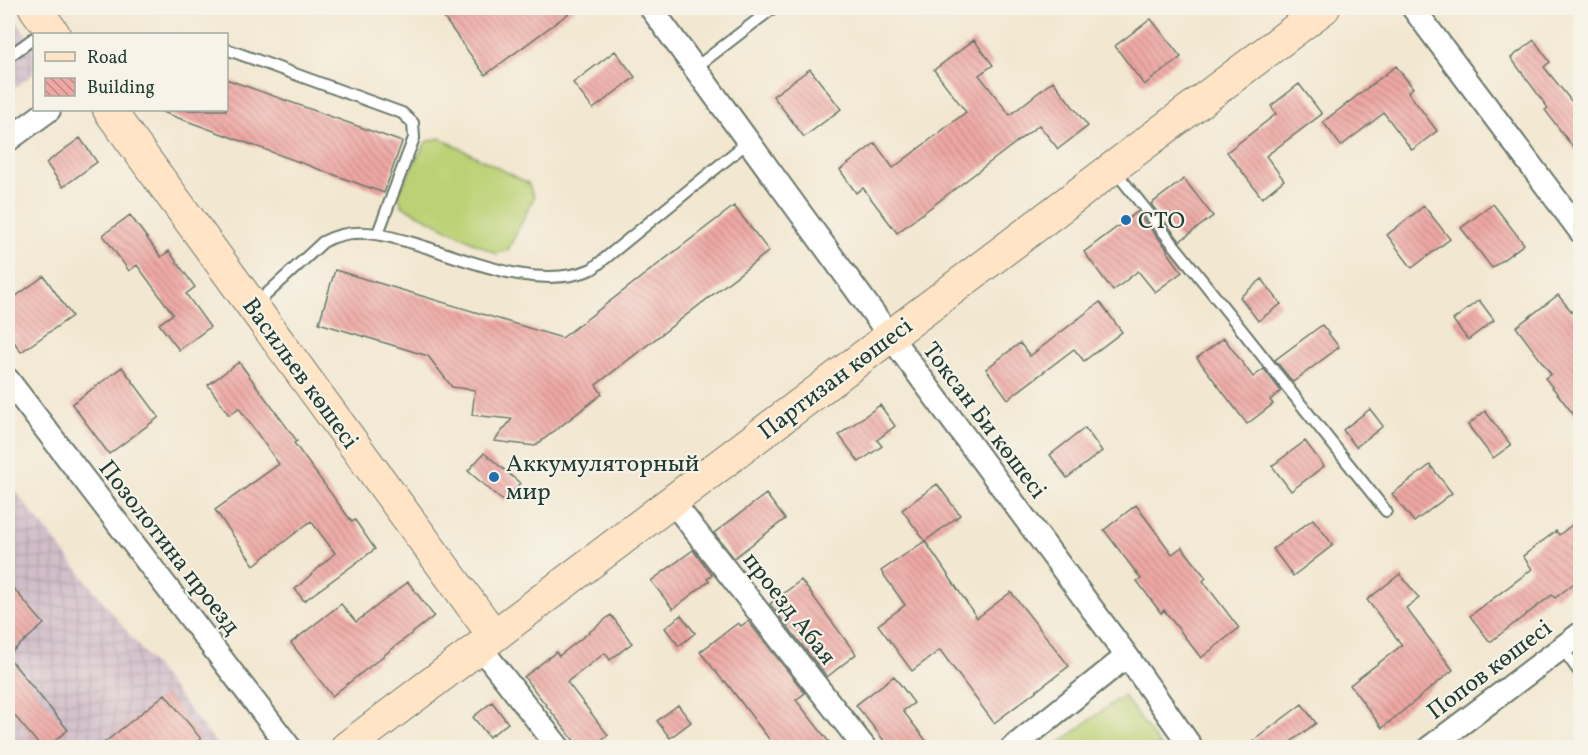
<svg xmlns="http://www.w3.org/2000/svg" width="1588" height="755" font-family="Vollkorn,serif">
	<defs>
		<pattern id="industrial-grid" width="8" height="8" patternUnits="userSpaceOnUse" patternTransform="scale(1.5)"><rect width="8" height="8" fill="#d1bdc9"/><path d="M0 4h8M4 0v8" fill="none" stroke="#b3a3ad"/></pattern>
		<pattern id="building-back-hatch" width="6" height="6" patternUnits="userSpaceOnUse" patternTransform="scale(1.5)"><rect width="6" height="6" fill="#efa8a4"/><path d="M-1 5l2 2M0 0l6 6M5-1l2 2" fill="none" stroke="#c18a86"/></pattern>
	</defs>
	<rect width="100%" height="100%" fill="#f7f3e8"/>
	<filter id="ink" filterUnits="userSpaceOnUse"><feTurbulence type="fractalNoise" baseFrequency=".0167" numOctaves="2"/><feDisplacementMap in="SourceGraphic" scale="12" xChannelSelector="R" yChannelSelector="G"/><feConvolveMatrix kernelMatrix="1 2 1 2 8 2 1 2 1" color-interpolation-filters="sRGB"/></filter>
	<filter id="wash" filterUnits="userSpaceOnUse"><feTurbulence type="fractalNoise" baseFrequency=".008" numOctaves="4" result="noise"/><feDisplacementMap in="SourceGraphic" scale="24" xChannelSelector="R" yChannelSelector="G"/><feGaussianBlur stdDeviation="1.35" result="paint"/><feColorMatrix in="noise" values="0 0 0 0 0 0 0 0 0 0 0 0 0 0 0 0 0 1.4 0 .05"/><feComposite in="paint" operator="in"/></filter>
	<g filter="url(#wash)">
		<rect width="100%" height="100%" fill="#f2e7d0"/>
		<path fill="url(#industrial-grid)" d="M8,9L34,46V73L8,94Z
			M8,482L219,747H8Z"/>
		<path fill="#bcd175" stroke="#6e8754" stroke-width="1.5" d="M440,138L528,183L534,197L508,250L496,254L402,206L398,194L426,142Z
			M1123,695L1161,747H1054Z"/>
		<g id="blocks">
			<path fill="url(#building-back-hatch)" d="M437,8H576L485,75Z
				M1151,19L1181,57L1144,85L1115,46Z
				M974,40L993,65L979,75L1010,115L1053,81L1088,126L1058,149L1039,125L897,233L863,188L856,193L840,170L875,143L893,168L966,112L934,70Z
				M1534,40L1550,62L1544,67L1581,113V158L1545,110L1548,108L1511,58Z
				M615,51L635,77L593,109L573,83Z
				M1396,66L1413,88L1408,92L1437,131L1412,150L1384,113L1341,146L1323,122Z
				M810,69L841,109L804,137L773,96Z
				M226,79L402,142L384,193L162,112V110H226Z
				M1299,84L1322,114L1266,156L1284,180L1262,198L1227,152L1276,114L1271,106Z
				M80,138L97,162L63,187L46,163Z
				M1184,179L1213,216L1180,241L1151,204Z
				M1493,204L1524,244L1492,268L1461,228Z
				M734,206L769,251L596,385L602,394L535,446L494,441L512,419L472,415L475,390L452,387L428,356L319,323L335,270L562,338Z
				M1424,206L1450,239L1412,268L1387,235Z
				M1137,212L1168,250L1167,251L1182,272L1155,292L1138,271L1113,291L1084,252Z
				M130,215L161,257L169,251L195,287L186,294L210,327L179,350L159,324L173,314L137,265L129,271L103,235Z
				M44,276L72,316L21,352L8,333V302Z
				M1262,279L1281,304L1258,321L1240,297Z
				M1558,295L1581,323V424L1545,378L1551,374L1516,327Z
				M1479,300L1494,320L1468,340L1453,320Z
				M1100,302L1122,332L1084,361L1074,349L1008,399L986,369L1020,343L1030,356Z
				M1322,325L1339,347L1293,382L1275,360Z
				M1224,338L1253,377L1264,369L1281,391L1270,400L1273,404L1247,424L1197,358Z
				M239,362L297,441L294,443L352,522L355,520L375,549L304,601L295,589L335,553L311,521L254,565L215,510L279,464L239,408L229,415L208,385Z
				M122,367L159,417L109,454L72,404Z
				M880,405L895,426L877,440L882,446L859,462L839,435Z
				M1370,409L1383,426L1356,447L1343,430Z
				M1485,411L1511,445L1493,458L1468,425Z
				M1085,428L1102,451L1067,478L1050,455Z
				M1305,441L1324,466L1291,491L1272,466Z
				M484,453L520,483L504,502L468,471Z
				M1430,465L1452,493L1414,522L1392,494Z
				M937,484L960,515L925,541L902,510Z
				M766,494L785,519L734,558L714,533Z
				M1136,505L1172,554L1182,547L1206,578L1203,581L1239,628L1201,658L1164,610L1161,613L1137,581L1141,579L1104,530Z
				M1581,518V578L1555,598L1552,595L1490,642L1470,616L1532,569L1523,556L1556,531L1559,535Z
				M1313,519L1333,545L1293,576L1273,549Z
				M925,541L977,618L1011,592L1069,666L994,723L940,650L912,671L878,625L905,605L881,571Z
				M693,550L712,575L707,579L709,581L673,609L651,581Z
				M1400,574L1419,598L1406,608L1453,670L1382,728L1350,685L1402,645L1367,600Z
				M801,580L856,654L827,677L770,604Z
				M8,582L44,624L8,655Z
				M408,582L434,616L332,696L291,643L341,604L356,622Z
				M611,615L632,643L610,660L605,653L567,682L608,735L592,747H579L524,677L556,652L559,656Z
				M681,615L695,633L679,646L665,628Z
				M748,621L805,693L796,700L833,747H775L725,681L724,682L700,652L738,623L741,626Z
				M8,657L68,730L47,747H41L8,708Z
				M894,676L914,703L903,711L931,747H889L856,705Z
				M165,694L201,739L190,747H99Z
				M492,702L508,723L489,737L473,717Z
				M1302,704L1316,723L1284,747H1245Z
				M678,705L691,722L670,738L657,721Z"/>
		</g>
	</g>
	<g filter="url(#ink)">
		<use href="#blocks" fill-opacity="0" stroke="#69786b" stroke-width="1.5"/>
		<g fill="none" stroke-linecap="round" stroke-linejoin="round">
			<defs>
				<path id="lane" d="M226,49L402,113L413,123L414,138L378,233
					M8,57L34,38
					M695,68L773,8
					M1115,171L1386,511
					M255,305L323,242C354,225 385,235 416,244C469,260 538,292 592,269L748,142
					M1562,648L1580,673"/>
				<path id="street" d="M651,8L890,336L1127,656L1192,748
					M1413,8L1580,231
					M8,140L49,110
					M8,380L290,748
					M672,501L865,748
					M480,647L559,748
					M1012,748L1127,656
					M1429,748L1580,634"/>
				<path id="secondary" d="M35,8L54,34
					M109,110L494,636
					M346,748L1324,8"/>
			</defs>
			<use href="#lane" stroke="#69786b" stroke-width="14"/>
			<use href="#street" stroke="#69786b" stroke-width="26"/>
			<use href="#secondary" stroke="#69786b" stroke-width="34"/>
			<use href="#lane" stroke="#fff" stroke-width="10"/>
			<use href="#street" stroke="#fff" stroke-width="22"/>
			<use href="#secondary" stroke="#ffe4c6" stroke-width="32"/>
		</g>
	</g>
	<g fill="#1f6fb2" stroke="#f7f3e8" stroke-width="2">
		<circle cx="1126" cy="220" r="6"/>
		<circle cx="494" cy="477" r="6"/>
	</g>
	<g text-anchor="middle" stroke-width="4.5" stroke-linejoin="round" paint-order="stroke">
		<g font-size="24" fill="#1f3d34" stroke="#f7f3e8" text-anchor="start">
			<text x="1138" y="228">СТО</text>
			<text x="506" y="471">Аккумуляторный<tspan x="506" dy="28">мир</tspan></text>
		</g>
		<g font-size="24" fill="#1f3d34" stroke="#f7f3e8">
			<text transform="translate(301 373) rotate(54)" y="8">Васильев көшесі</text>
			<text transform="translate(835 378) rotate(-37)" y="8">Партизан көшесі</text>
			<text transform="translate(985 420) rotate(53)" y="8">Токсан Би көшесі</text>
			<text transform="translate(170 547) rotate(52)" y="8">Позолотина проезд</text>
			<text transform="translate(790 608) rotate(52)" y="8">проезд Абая</text>
			<text transform="translate(1489 669) rotate(-37)" y="8">Попов көшесі</text>
		</g>
	</g>
	<rect width="1588" height="755" fill="none" stroke="#f7f3e8" stroke-width="30"/>
	<rect x="33" y="33" width="195" height="78" fill="#f7f3e8" stroke="#a1aaa0" stroke-width="1.5"/>
	<rect x="45" y="52" width="30" height="9" fill="#ffe4c6" stroke="#a1aaa0" stroke-width="1.5"/>
	<text x="87" y="63" font-size="18" fill="#1f3d34">Road</text>
	<rect x="45" y="78" width="30" height="18" fill="url(#building-back-hatch)" stroke="#a1aaa0" stroke-width="1.5"/>
	<text x="87" y="93" font-size="18" fill="#1f3d34">Building</text>
</svg>
